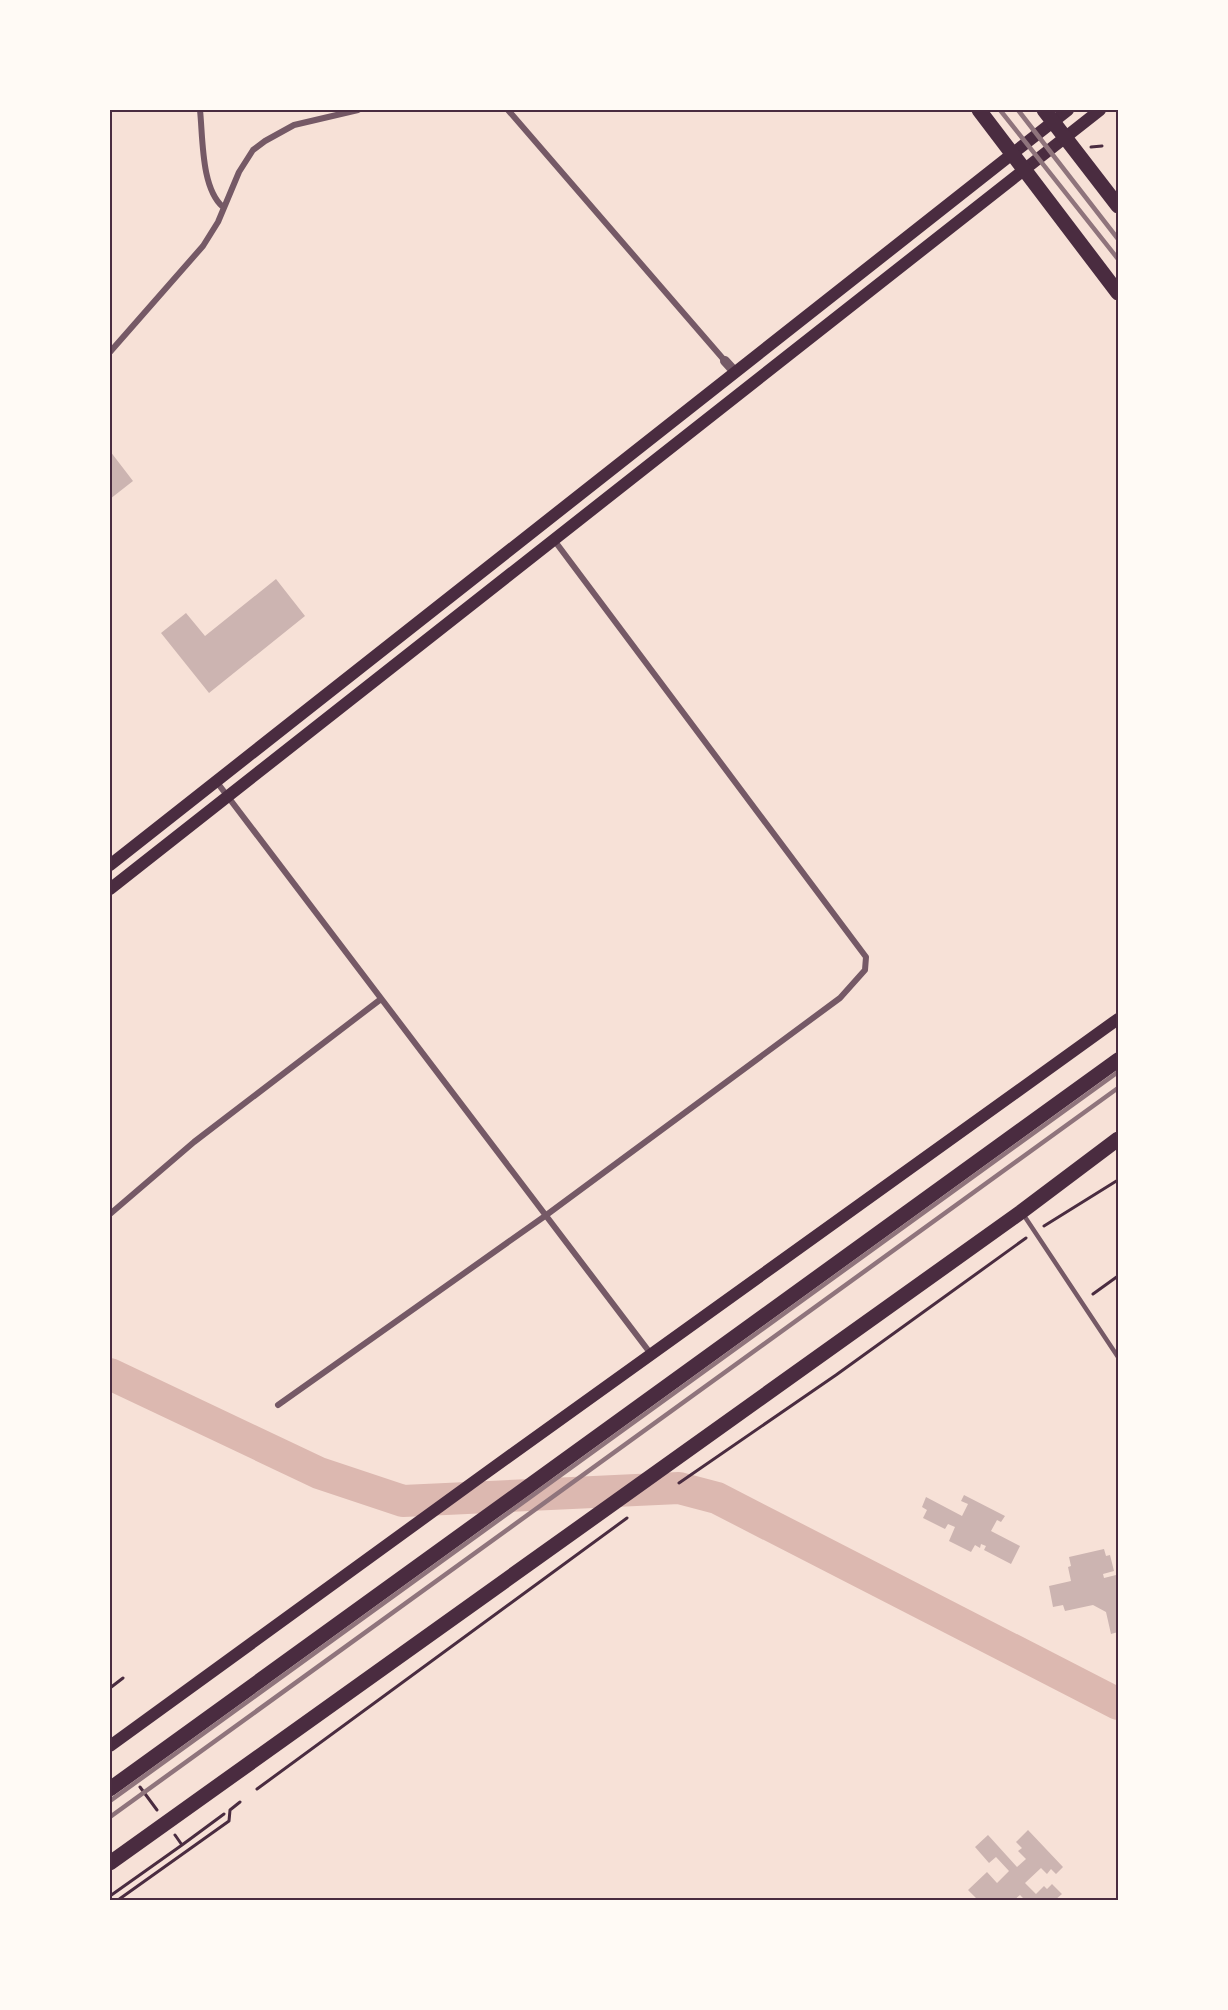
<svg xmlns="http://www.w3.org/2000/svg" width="1228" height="2010" font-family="Bitter,serif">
	<rect width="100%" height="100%" fill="#f7e1d7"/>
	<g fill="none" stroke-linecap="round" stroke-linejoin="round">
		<path stroke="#dcb8b0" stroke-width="32" d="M110,1374L319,1473L403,1501L679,1488L717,1498L1118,1704"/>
	</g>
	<path fill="#ccb4b1" d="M110,451L133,481L110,499Z
		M276,579L305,616L209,693L161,633L186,613L205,636Z
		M964,1495L1005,1516L1001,1522L997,1520L991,1531L1020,1546L1011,1564L984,1550L986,1546L981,1544L980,1548L975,1545L971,1552L949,1541L955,1527L948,1524L945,1529L923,1518L927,1510L922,1507L926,1497L962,1516L968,1504L961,1501Z
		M1104,1549L1106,1556L1110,1555L1114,1571L1103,1574L1104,1578L1116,1575L1118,1584V1632L1111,1634L1106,1612L1093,1605L1065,1611L1063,1605L1053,1607L1049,1586L1071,1581L1068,1567L1071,1566L1069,1557Z
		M1028,1830L1063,1867L1056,1874L1051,1869L1047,1874L1041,1868L1025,1883L1036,1894L1044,1886L1047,1889L1052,1884L1062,1894L1055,1900H1025L1020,1895L1014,1900H978L968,1890L987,1872L997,1883L1009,1871L996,1857L989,1863L975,1847L988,1835L1017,1867L1026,1859L1018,1851L1022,1848L1016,1842Z"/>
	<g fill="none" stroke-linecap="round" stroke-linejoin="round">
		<path stroke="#4a2c40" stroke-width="3" d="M1091,147L1102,146
			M1044,1226L1118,1180
			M1093,1294L1118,1276
			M679,1483L836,1375L1026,1238
			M110,1688L123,1678
			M140,1787L157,1810
			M257,1789L627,1518
			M182,1845L224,1814
			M110,1896L182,1845L175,1835
			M118,1900L229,1821L230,1810L240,1802"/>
		<path stroke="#755966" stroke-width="4.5" d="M1023,1214L1118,1357"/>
		<path stroke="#755966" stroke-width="6" d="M200,110C203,138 201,188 223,207
			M508,110L725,361
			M110,352L203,246L218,222L239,172L253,150L265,141L294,125L358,110
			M216,781L651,1354
			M110,1214L194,1142L381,999
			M278,1405L545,1216L840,998L865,970L866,957L554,540"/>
		<path stroke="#755966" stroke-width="10" d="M725,361L735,372"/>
		<path stroke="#4a2c40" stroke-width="12" d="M110,865L1068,110
			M110,889L1100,110
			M110,1746L479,1478L1118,1019"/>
		<path stroke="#4a2c40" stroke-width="15" d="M979,110L1118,293
			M1044,110L1118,206
			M110,1789L1118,1060
			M110,1863L1021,1212L1118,1139"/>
		<path stroke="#8f747c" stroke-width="4.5" d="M1000,110L1118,259
			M1018,110L1118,239
			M110,1801L1118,1072
			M110,1817L1118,1088"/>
	</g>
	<rect width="1228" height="2010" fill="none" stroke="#fffaf5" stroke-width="222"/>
	<rect x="111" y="111" width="1006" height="1788" fill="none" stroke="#4a2c40" stroke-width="2"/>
</svg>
